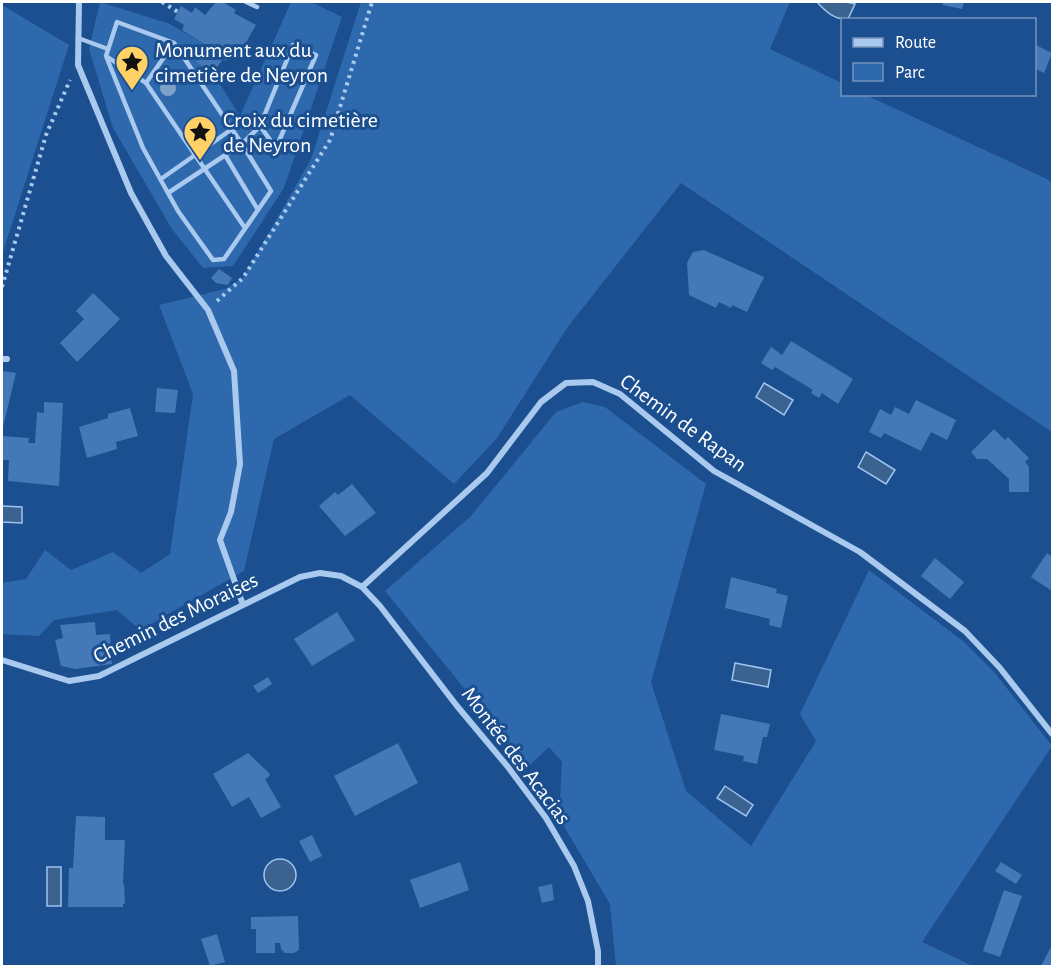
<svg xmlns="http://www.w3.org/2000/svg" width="1054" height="968" font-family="'Alegreya Sans',sans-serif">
	<rect width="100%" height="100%" fill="#1b4f8f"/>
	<path fill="#2e69ad" d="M100,2L170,24L207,46L196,62L213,73L240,116L291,2H311L342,17L284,188L233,266L203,268L172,229L113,128L89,49Z
		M361,2H790L770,49L842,83V94L866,95L1049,180L1052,184V432L681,183L567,328L497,438L454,484L350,395L274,439L244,571L140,630L117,610L54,620L39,636L2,634V583L26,579L45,550L71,570L113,552L141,573L170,554L193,394L159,305L225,289L243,278L311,159Z
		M2,5L69,45L2,255Z
		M583,402L605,407L706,484L651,682L686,791L751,846L816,741L800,714L869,570L963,641L995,673L1052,746L922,942L973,966H616L610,904L559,818L562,762L549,747L528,767L385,591L471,516L556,412Z"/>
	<path fill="#3c6290" stroke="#9cc4f0" stroke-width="1.5" d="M817,2H847L855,4L848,19C835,20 826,12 817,2Z
		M764,383L793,400L784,415L756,397Z
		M866,452L895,470L886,484L858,467Z
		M2,506L22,507V523L2,522Z
		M735,663L771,670L768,687L732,680Z
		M725,786L753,805L746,816L717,798Z
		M264 875a16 16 0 1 1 32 0a16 16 0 1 1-32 0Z
		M47,867H61V906H47Z"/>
	<path fill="#4478b7" d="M216,2H223L236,10L234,13L256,25L237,58L233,59L229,58L226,61L223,59L213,73L196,62L207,46L182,30L184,25L174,19L181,6L192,13L195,7L205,15Z
		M942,2H964L962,9L943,5Z
		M1034,44L1052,53L1044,73L1034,68Z
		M704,250L764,277L747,312L732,305L731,308L719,302L716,308L689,295L687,263L693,252Z
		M219,269L232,278L228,285L216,283L211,278Z
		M93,293L120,319L77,362L60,343L84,319L76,311Z
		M791,341L853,379L838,404L822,393L819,398L811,393L813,390L775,367L772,370L761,363L771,347L782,355Z
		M2,371L16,373L2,431Z
		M157,388L178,390L175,413L155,412Z
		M916,400L956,420L947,440L931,432L921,451L884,433L881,438L869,432L880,409L891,415L895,407L909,414Z
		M44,402L63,403L59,486L8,481L9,460H2V436L29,438L28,443H35L37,412L44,413Z
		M130,408L138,436L116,442L117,449L87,458L79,427L108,418V414Z
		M994,429L1005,440L1008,437L1029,458L1025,462L1029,467V492H1009V479L987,459H977L971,452Z
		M352,484L376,513L345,536L319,506L335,492L338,495Z
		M1047,553L1052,557V591L1031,577Z
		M935,558L964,582L950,599L921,576Z
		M731,577L777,589L776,593L788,596L781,628L769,625L770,619L725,608Z
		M337,612L355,640L312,666L294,639Z
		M95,622L96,635L110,634L112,664L75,669L61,666L55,640L63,638L60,625Z
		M268,677L272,684L258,693L253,686Z
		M721,714L770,724L767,737H763L757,764L743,761L744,756L714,750Z
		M398,743L418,783L355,816L334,776Z
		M248,753L269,773L270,776L265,779L281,807L261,818L249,797L232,807L213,774Z
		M76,816L105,817V840H125L123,884H124L125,904H123V907H68L69,868H73Z
		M312,835L322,856L310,862L299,841Z
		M460,862L469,890L420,908L410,880Z
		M1001,862L1022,875L1016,884L995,871Z
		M552,884L554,900L542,903L538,887Z
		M1004,890L1022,896L1000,957L983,951Z
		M298,916L299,950L294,953H285L281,949L280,943H275V953H256V929H251V917Z
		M217,934L225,962L210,966L201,939Z
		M1052,945V966H1041Z"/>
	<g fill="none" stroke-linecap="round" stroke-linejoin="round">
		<path stroke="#a9c9ee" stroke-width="4" stroke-dasharray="3 4.5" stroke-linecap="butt" d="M162,2L178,12
			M2,287L46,135L70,80
			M217,301L243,278L330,140L372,2"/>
		<path stroke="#a9c9ee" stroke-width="4.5" d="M246,2L257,7
			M117,22L174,43L146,83L106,56Z
			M78,38L108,49
			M106,56L143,148L178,211L213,260L224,259L271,191L242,144L174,43
			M146,83L245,228
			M225,155L258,210
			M161,179L232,129
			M168,193L242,144L260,126L293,45L316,55L276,148L260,126"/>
		<path stroke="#a9c9ee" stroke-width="6" d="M79,2L78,65L131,193L166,256L208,310L234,371L240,464L231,512L220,540L243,605
			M2,359H7
			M362,587L487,473L541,402L566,383L593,382L620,394L714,471L860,552L965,631L1000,668L1052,734
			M2,660L69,681L99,676L300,577L320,573L341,576L362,587L380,606L457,706L508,767L546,818L574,866L588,901L598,951V966"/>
	</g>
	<circle fill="#7ea0ca" cx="168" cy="88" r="8"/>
	<defs>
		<symbol id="sight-pin" viewBox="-11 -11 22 30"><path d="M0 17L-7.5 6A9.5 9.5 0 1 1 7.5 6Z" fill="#ffd166" stroke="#1b4f8f"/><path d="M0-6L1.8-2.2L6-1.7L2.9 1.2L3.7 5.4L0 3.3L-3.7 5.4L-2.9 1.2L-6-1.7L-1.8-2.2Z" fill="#111"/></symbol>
	</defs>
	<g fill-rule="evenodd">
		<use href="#sight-pin" x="113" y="43" width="38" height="52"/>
		<use href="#sight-pin" x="181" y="113" width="38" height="52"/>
	</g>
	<g text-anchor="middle" stroke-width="6" stroke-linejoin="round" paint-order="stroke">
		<g font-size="22" fill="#fff" stroke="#1b4f8f" text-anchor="start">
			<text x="155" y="57">Monument aux du<tspan x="155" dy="25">cimetière de Neyron</tspan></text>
			<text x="223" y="127">Croix du cimetière<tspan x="223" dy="25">de Neyron</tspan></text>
		</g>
		<g font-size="22" fill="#fff" stroke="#1b4f8f">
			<text transform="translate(684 422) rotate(36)" y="8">Chemin de Rapan</text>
			<text transform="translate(175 617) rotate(-26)" y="8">Chemin des Moraises</text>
			<text transform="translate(517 755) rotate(53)" y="8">Montée des Acacias</text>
		</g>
	</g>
	<rect width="1054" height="968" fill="none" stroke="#ffffff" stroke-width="6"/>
	<rect x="841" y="18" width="195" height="78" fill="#1b4f8f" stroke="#7695bc" stroke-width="1.5"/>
	<rect x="853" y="38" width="30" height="9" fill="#a9c9ee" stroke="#7695bc" stroke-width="1.5"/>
	<text x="895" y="48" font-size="18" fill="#ffffff">Route</text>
	<rect x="853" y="63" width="30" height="18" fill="#2e69ad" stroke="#7695bc" stroke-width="1.5"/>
	<text x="895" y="78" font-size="18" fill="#ffffff">Parc</text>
</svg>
